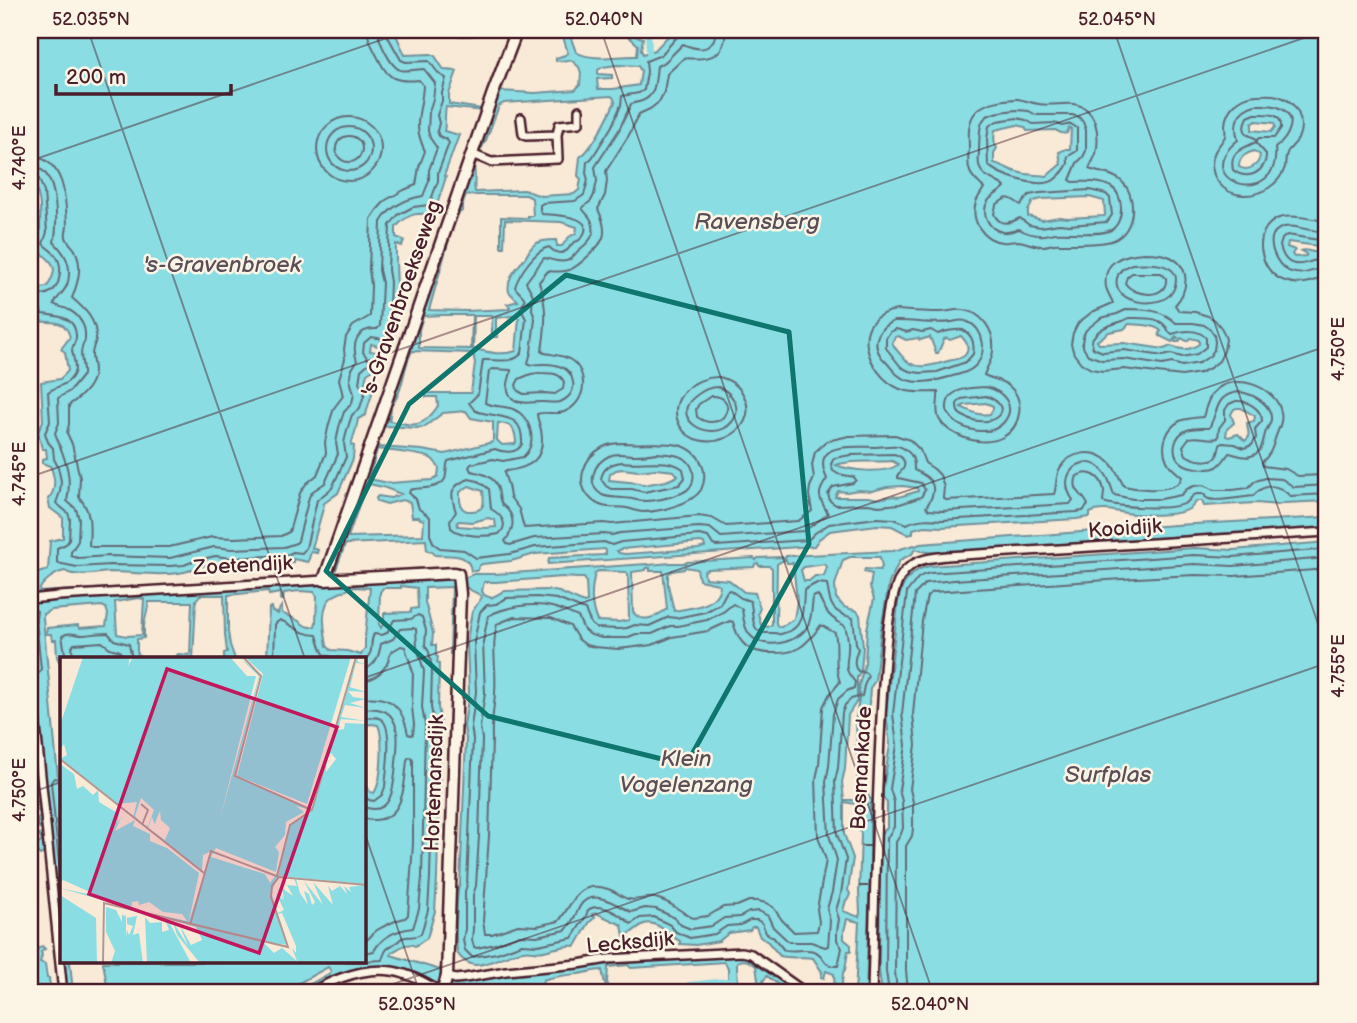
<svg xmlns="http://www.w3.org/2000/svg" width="1357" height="1023" font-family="'Balsamiq Sans',sans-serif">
	<rect width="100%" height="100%" fill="#f9e9d7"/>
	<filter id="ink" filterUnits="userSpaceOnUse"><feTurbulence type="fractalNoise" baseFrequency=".0143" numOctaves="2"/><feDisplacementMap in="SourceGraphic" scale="14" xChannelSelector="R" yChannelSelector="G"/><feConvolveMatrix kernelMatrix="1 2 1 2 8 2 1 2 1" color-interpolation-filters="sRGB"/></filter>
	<g filter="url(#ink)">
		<path fill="#8bdde4" stroke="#71919a" stroke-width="2" fill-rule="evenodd" d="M30,30H392L397,37L405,55L431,54L435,56L444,70L457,71L449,94V104L482,109V111L446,107C444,116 446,123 444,131L459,135L444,176L446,177L434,214C415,213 409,213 396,227V237L404,240L402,246L396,244C395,279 402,315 389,349L371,344L370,351L382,353L381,364L367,373L365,382L374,384C373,394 368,404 366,415L358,419C357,427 354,436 351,445L354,446L353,459L338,493L323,504L324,505L312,548L318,550L317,553L311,552L308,562L293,559V562L226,565C213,559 198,569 184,572C160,577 133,572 108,572C96,573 80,577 69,573C68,573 66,571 65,571C55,573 41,582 39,592L205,583L66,598L210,589L212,591L216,589L260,588L295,584L354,583L400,580L401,583H404L405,579L441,577L463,579L473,574H495L647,564L648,565L671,563H686L687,562L754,558L756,560L758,558L782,557L785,559L786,556L893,551L914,545L916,546L920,544L1175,525L1327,517V528C1225,532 1123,540 1022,547C993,549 940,558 915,549L912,554L900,560L889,583L881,629L875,681L870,688L868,718L864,767V787L870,799L874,800V801L870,804V874L866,993H855L859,922L847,919L844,931V939L851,945V951H848L845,970L843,973L841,993H835L834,974L826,971L824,978L821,977L822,972L813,958C802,956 791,959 780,956L768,942L760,937L756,927H752L750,930L729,933L719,941L696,945L680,944V941C670,937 657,919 644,924C637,927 632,934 624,936L622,925L596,913L592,914L595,917L589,923L576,946C566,944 555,949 544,951C537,953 530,949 523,951C507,953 493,964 476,965C469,965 461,959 458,954C454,946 457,900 458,889L460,885L466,739L464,726L469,692L467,643L469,628L472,612L482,597C478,592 471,592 466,587L455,589L454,655L450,654L452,587L425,588V602L433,633L432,645H436V656L438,657L437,663L439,664L438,707L441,724L437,878L435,911L427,938L415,946C407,941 399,949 392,952L391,955L440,970L443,955L450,702H453L443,970L440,976L443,982L465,981L488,977L593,963L690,957L695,959L696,957L737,955L750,957L802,993H789L767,976L763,981L766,993H760L756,966C749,961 744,958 737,962C737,972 737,984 743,993H734L728,981V968L725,962L631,968L628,965L608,967L607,982L611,993H607L602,970C594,970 587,973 578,974C566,975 554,976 543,980L540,993H508L520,991L524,987C507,980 491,989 475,993C466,995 456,993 447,993L442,985L413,975L349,972L329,979L306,993H294L330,973L331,971L328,967L286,990L267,993H97L108,991L103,962H364V781L370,792L374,793C382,782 384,738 378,725L371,724L364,726V659H267L269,608L271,607L272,611L278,614L280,608L282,606V613C287,616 292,617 297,620C304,624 306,629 315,626L316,622L317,596L314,592L299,591L284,593L283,600H281L280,593L269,595L268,591L228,595V632L230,645L235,659H224V653L227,652L225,635L224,595H200L196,600L193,659H174L178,654L190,655L192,602H149L144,625V638L137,639V651L140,659H61V688L60,663L57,657L56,640H52L51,634H46L47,628L78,625L79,628L106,626L108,614L106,608L102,606L51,610L43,614V618L61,809V873L58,884L61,903V949L30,646V570L31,575L48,570L50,541L63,538V518L50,508L48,499C57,490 55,476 50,466L42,463V459L47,458L46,449H42L38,432L43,421L41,382L60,379L68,371L65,352L61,349L70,337C64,316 50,325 34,320L32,289L47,287C65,260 43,260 34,244L30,243V235L39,236L40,232C40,216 43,193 30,181ZM850,557H880L882,567L880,570L865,569L864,572L872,574L870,587L874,599L867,629L865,663L859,685V699L856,717L858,792L856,800H844L842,782L845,769L848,715L857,701V678L861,670L863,647L860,615L857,611L844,607L836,598L835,585L843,560ZM786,560L787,563H793L797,601L794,619L781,627H778L776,623L777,564L782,561ZM758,563L759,566H769L772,568V624L768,627L761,625L758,613L760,608L755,593L744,592L729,580L705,578L704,571L708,569L754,567L755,564ZM825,564L827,567L824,576H815L809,581H804L801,570L804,567ZM685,567L697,569L699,580L718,584L720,586C717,607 692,607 674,611L668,585V574L672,571L684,569ZM646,568H650V571H663L667,609C657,616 642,625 633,612L632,572L646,570ZM598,571L626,572L628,574L629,620L619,622L597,621C590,605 591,590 595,573ZM562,577L577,578H584L586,581L587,602L584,603L559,592L548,590L504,591L491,598L484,595L482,591L484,582H496ZM401,586L417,588L418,608L411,609V612L384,613V623L381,628L379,624L380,592L383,588H401ZM354,587L370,588L365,637V648L361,655L347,651L331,650L327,646C325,632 319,607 332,597C338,593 347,590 354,587ZM138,598L144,599L142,635L127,636L117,634L115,602ZM844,802L856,804L855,817L861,834L859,892L860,913L859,917L843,911L846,900L848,899L850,894L848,890L853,858L844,834Z
			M427,30L447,32L481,30L480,34L470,36H430Z
			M564,30H568L576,52C593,62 618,55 637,56L638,45L626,34V30H634L636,36L643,38L641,50L643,54L655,50L672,32L671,30H690L689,33H702V30H1327V501L1284,503L1278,505L1256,503L1204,506L1202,501H1197C1195,503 1192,508 1189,509C1178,516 1147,515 1133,514C1119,513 1103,506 1090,513V517L1076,519L942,527L924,526L913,529V533L909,535L892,526L877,525L830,531L819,539L814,546L548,564L549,558L603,555L606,554V551L605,549L535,554L511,561L482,564L479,566L477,571H471C469,552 450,556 435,555L432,551H427L426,540L347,544L345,545L335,572L331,567L473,164C477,172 473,183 475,192L524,190L541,196L574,194L579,190L581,179L578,176L580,157C593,149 608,117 615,102L613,97L611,96L504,103L499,106L486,140L480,151L476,149L498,91L535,93L575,90L580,85L581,73L579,67L571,60L556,61V58L565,55L568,53L564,40ZM617,65L638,66L641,71L639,85L613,89H598L597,79L612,78V75L598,74V70L603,67ZM1256,121L1274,123L1275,127L1271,132L1252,130V124ZM1017,125L1025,127L1027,131L1055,130C1060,132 1061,135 1067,133L1069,128H1071L1070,149H1066L1059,152L1061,164L1047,176C1037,175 1026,175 1017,172C1008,170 1003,165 994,163V153L997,148C993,143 994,136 995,130ZM1254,151L1260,155C1259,166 1248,172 1239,167C1239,157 1245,154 1254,151ZM466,195H526L532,198L533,216H528V218L501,217V247H504L505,220L561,222L577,227L576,233L569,237L562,246H557L556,240C549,240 541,240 535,244C530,248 528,253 525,258C516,269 506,278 509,292L518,301L507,304L510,307L509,309L466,311L429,310L452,229L458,214L462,211V206ZM1089,197L1104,201L1105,215L1104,216L1068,218L1059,217L1042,220L1028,216V211L1033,201L1042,199ZM1288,242L1318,246L1319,251C1313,255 1308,248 1301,251L1306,254V256L1294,257L1292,254L1295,250L1287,247ZM441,315H472L471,349L419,348V330L423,316ZM474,316H492V337H498V332L496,331V318L512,316L519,318L516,351C503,356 487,352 473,349ZM1129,324C1140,325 1153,324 1161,331L1159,333L1160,336L1172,342L1176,336L1178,338L1174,340L1175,342H1179L1181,338L1187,341L1190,338L1199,340V344C1189,351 1181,350 1171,346L1164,349L1124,343L1099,344L1097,341L1109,332L1124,329ZM898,336L906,340L918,338L920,340L930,337L936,353H938L944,339L947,338L950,340L961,336C966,341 971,349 964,356C960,359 952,360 948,361C931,366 913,372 901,355C897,350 894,348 892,342L895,337ZM412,351L473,353L475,363L471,393H426V397H437L438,406C422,429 415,426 389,421L391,409L390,407C404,393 402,369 412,351ZM986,403L993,406V409L990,414C979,416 972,412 961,407L965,405ZM1237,408H1241L1255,416L1254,421L1247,423L1249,437L1245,441L1238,434L1229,437L1226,436L1227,429L1234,423L1231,414L1234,409ZM466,411L471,418L493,422V442L445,454L422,450L379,447L377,445L384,427L387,426L416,428L424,427L443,413ZM498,423C512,424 515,428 516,442L515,444L502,445L497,440ZM377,449C387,451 427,454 432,459C435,461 437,465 439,468L438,476L432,480L389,483L369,479ZM892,461L898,464V465C884,474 851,471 836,465C853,459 873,463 892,461ZM623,469L638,471L656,469L674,471L678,476L666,481L643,485L639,483L609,480L610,474L616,470ZM369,484L383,487L401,494L391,498L378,496L376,498L377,501L387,504L402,500L410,502L412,517H419L420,519L424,520L423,535L348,537L365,488ZM469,486L483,491C484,502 486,510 472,511C465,511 468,512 462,508L460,501V492ZM903,486L917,488L918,491L899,497L893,496L878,499L868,497H835L838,491L847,492L858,490L872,491L887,487ZM488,518L495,520L496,527L485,528L458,526L457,522L459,521L472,522ZM700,542L704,543L705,547L698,549L625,554L619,553L617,551L622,549Z
			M1327,542V993H882L879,971L880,836L881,833L887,828V803L883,797V789L890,745L886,714L898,603C901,584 910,570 929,566L1136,552L1195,548L1233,550Z
			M37,801L41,805L43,818L38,823V825L44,828L46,850L44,853L40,855L35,850V847L42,841L39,835L42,833V830L35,824L40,815L38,810L40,807L33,804Z
			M31,942L35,947L34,949L35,951L42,946L45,949L41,952L42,955L40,962L45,964L47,978H49L50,987L36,993H30V943Z
			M62,962H70L73,993H66Z"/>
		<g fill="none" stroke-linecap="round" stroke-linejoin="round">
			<path stroke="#646b75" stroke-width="2" d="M678,30L677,37L661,55L646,61L647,72L644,90L639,93L622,96L621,105L612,126L592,158L587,162L586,173L588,180L584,195L575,201L543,203L540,205V211L542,214C554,215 598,215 582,237C577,244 578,239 572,244C568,248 570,250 564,252C558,255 553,251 549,247C535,250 519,274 515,287C517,292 523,293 525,300L521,309L526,319L522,353C512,365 497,359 483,360L478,394L469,403C469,403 475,411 476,411C480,413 484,413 488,414C509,418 523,417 522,444C517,454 504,453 495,449L448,461C446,465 447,474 445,479C439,490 420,487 410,490L409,493L416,499L419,509L430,517V535L434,544L440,548L464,550L476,558L510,554L535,547L604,542L612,545L621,542L699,535L708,537L713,545L716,546L808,540L815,533L829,524L877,518L894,519L907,524C918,518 930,519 942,520L1076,512L1083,511L1088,505C1083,493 1071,491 1077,476C1089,469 1102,476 1104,491C1104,495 1103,499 1103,502C1118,507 1172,511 1186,503C1192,499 1191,494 1199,494C1210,494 1200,495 1209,499C1216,502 1245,497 1253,496C1265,483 1277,483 1290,496L1327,494
				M716,30C714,52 699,51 683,44L665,62L657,66C655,78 657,96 642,101C638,102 634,103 631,104L619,130L595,167L597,181L594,195L591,201L582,208C585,213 590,216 592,222C597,235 588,243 579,250C574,254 573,259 566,261C558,263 551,259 544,258L526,282L533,295L532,309L535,319L531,352L528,363L531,365C546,363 570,362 573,382C574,387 572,393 568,397C560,405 551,402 542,402C529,402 513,407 508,391C506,383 511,377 511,370L492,369L489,371L485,403C494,407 504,406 513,409C532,417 538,444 523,457L503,461L493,459L471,464L469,467L471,471C481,473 495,476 498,489C499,492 499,497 500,500C502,507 502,504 507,509C516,519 513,531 505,541L507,544L510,545L534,538L604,534L612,535L620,533L699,527L710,528L721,537L804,531L828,514C820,498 815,496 827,479C810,441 851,447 875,447C886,447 897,442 907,451C914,456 914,463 914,470C934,478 939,489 926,507L929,510L942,511L1070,504L1073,500C1054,473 1085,451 1102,470C1109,476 1111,487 1114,495L1133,499H1161L1181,495L1187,489L1194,486L1204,485L1214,490H1233L1248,488L1255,481L1266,478L1282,479L1294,487L1327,485
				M726,30C725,59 707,60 684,58L667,74L664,92L659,102L650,109L639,114L629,135L606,171L607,181L605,195L598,209C610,235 604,242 585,259C572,271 566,273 548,271L539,282C543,294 546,308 545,322C545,332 543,342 542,352C550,355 560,354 569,359C590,371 587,403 564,412C555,415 546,411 537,414C537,419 540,424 541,430C546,458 532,468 506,471L504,473L508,485L510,497L519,509L524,528L603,523L612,524L699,516L712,518L726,526L798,521L812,511L809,495L810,487L814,478L812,465L815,452L827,441L849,436L895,435L910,440L920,450L925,463L934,469L940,475L944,487L943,498L946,500L1054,494C1057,487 1055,476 1060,468C1070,451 1095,448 1109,462C1116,468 1119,478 1124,486C1136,489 1163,492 1175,485C1178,484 1181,480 1182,477C1177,472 1170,468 1167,461C1160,446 1166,428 1180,421C1188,418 1195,418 1203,417C1206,408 1207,399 1214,392C1233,371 1276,386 1281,412C1283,423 1278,429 1275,439C1272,449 1270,455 1262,462L1263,466L1286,469L1298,476L1327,475
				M1257,95C1264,95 1271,94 1278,96C1297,101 1306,121 1298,139C1295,144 1291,147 1288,151C1285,156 1286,161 1285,167C1280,184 1261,196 1243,195C1222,194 1207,175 1214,154C1216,147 1223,142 1225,136C1226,133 1225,129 1225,125C1226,108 1240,96 1257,95Z
				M1017,99C1025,100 1031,103 1039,104C1049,106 1062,103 1073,104C1097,107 1100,134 1096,154C1094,159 1091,164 1089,169C1099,173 1111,173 1120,180C1138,194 1136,231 1114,240C1102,245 1074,244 1060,244C1055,243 1050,245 1044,246C1035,247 1027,242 1018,241C1013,241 1008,243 1002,242C983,240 970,221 976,202C978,197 981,193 984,188C979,183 973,179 970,172C967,164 968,157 969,150C969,135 966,119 980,108C990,101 1005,100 1017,99Z
				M1255,105C1263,105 1271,104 1278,107C1301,116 1288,139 1275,148C1282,210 1185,183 1238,140C1233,123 1237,110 1255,105Z
				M1017,110L1029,111L1036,115H1072L1079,117L1083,122L1086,130V151L1083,157L1077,163L1070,180L1073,182C1086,182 1099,180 1111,187C1124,194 1125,222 1111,230C1099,236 1070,232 1056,233C1051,233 1046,236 1040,235C1032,235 1026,233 1019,229C1013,231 1008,233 1002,232C989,229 980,214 988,201C992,195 1001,192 1005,187C998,181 986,178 982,172C977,165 979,158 979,150C980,115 980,114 1017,110Z
				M1255,114C1268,114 1282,112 1281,128L1274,138H1259L1257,140V144L1266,154C1267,172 1247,182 1233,170C1229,151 1242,149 1256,142L1255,138L1246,134L1244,127L1248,117Z
				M317 149a32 32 0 1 1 64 0a32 32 0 1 1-64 0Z
				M1017,118L1026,120L1033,124L1055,123L1062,126L1071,124L1077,128V151C1074,153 1070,154 1068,157C1067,159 1068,161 1068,163C1066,170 1060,175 1054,180C1041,189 999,176 988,165L987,139L989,126L997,121Z
				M327 149a22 22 0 1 1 44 0a22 22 0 1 1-44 0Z
				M336 149a13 13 0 1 1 26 0a13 13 0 1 1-26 0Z
				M30,156C65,158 66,199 67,226C67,229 65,233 66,237C67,242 73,246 75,250C83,266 78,283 72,298C85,309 97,320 96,339C95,344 92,349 92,355C92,360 94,365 94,371C94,386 81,397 69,405V424L67,433L72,444L80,478L79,497C92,512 90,527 89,545L92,547H169L212,537L234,538L281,536L289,532L300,493L306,484L317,475L326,453L325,442L329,424L334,408L343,396L339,379L345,359L344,349L346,337L353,326L370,316L371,285L369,269L371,219L377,210L386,200L404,190L416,185L419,167L425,151C411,122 422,113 423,85L419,80C390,83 387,76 375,52C371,44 368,39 367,30
				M30,167C36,167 41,168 45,173C57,187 58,225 54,242C66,254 73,267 67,285C64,292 57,298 54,304C58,307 64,307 69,310C79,315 86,326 85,337C85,347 84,338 82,348C79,356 84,366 83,375L70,391L58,398L59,423L55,433C64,457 73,474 67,501L76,509L79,519L78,541L71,552V556L78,558L109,556L170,558L214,547L232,549L284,547L296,543L298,541L309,497L313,491L325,483L338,454L336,443L339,427L344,412L352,403L354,394L350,380L352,369L357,361C351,343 357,328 377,329L380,326L382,283L379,270L381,222C390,206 406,199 423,196L429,181V170L437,148L430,138L428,131L429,112L433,99L435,83L424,69C417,69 408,72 400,70C390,66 378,40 378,30
				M30,176H34L39,179L44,192L47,232L43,244C47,248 53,251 56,256C63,265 61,288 49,293C45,295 41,295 37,295L36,300L39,305L42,314C57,316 75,316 76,335C77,342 72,344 72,351C73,357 77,367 74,373C70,385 56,386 48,392L50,422L45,433L48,442L53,448L54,459L58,467L61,481L60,492L56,503L68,513L70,519L69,540L66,544L57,548V563L77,567L110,565L170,566L184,565L197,560L216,556L230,558L287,555L293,552L302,553L306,548L317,500L332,488L346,457L344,443L347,430L352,415L360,408L365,392L359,383L361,370L370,362L363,352L364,343L371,337L384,339L388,332L390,282L388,270L390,225L398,215L413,207L429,205L438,181V173L449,143L447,140L439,136L437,131L439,123L437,115L442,101V93L446,78L439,74L429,61L406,62L401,60L387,35V30
				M1090,190L1106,194L1110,198L1112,215L1107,222L1069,225L1059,224L1041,227L1029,225L1020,218C1010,223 1000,227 994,214L996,205C1010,194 1009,198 1021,205L1029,195L1040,193Z
				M1327,222C1316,219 1289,214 1279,218C1250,229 1259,273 1285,281C1301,287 1313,281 1327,276
				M1327,234C1320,230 1314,231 1306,229C1299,228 1292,225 1284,227C1268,231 1270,246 1276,258C1288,280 1308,275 1327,264
				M1287,235L1319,240L1326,246L1325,253C1319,260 1297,269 1288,261C1284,258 1281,250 1280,246L1282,239Z
				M1145,253C1153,253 1161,253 1168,256C1191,265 1189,290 1175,305L1179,311L1195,312L1208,316L1215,320L1222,329L1226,339L1224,351L1219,361L1210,368L1200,373L1182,376L1124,369L1103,371L1091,369L1081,363L1074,354L1071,344L1073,333L1078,323L1092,312L1113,303C1111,298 1107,292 1106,287C1102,260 1124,254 1145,253Z
				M1132,264C1148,263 1185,261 1174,289C1165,311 1111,305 1117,278C1119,270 1125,266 1132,264Z
				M1132,273H1161L1166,278C1168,300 1134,297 1125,283L1127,277Z
				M1128,309C1146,309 1163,310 1176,323H1193L1204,325L1210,329L1214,335L1215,342L1214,350L1210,356L1199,363L1182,366L1172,363L1162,365L1124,359L1102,360L1088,355L1084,349L1082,343L1083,336L1086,330L1101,318L1117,314Z
				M897,310C911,311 926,312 941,312C948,312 955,309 963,310C982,312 995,331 993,350C993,359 987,366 984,375C992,379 1002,380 1009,386C1026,400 1021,427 1003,437C990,444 973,442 960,436C952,432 944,428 939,419C935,410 939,401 938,392C926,392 912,394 900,389C866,375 847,316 897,310Z
				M1129,318C1144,318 1163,316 1169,332L1172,334C1183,331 1198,328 1206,338V347L1197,354L1182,357L1171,354L1163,356L1124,350L1103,352L1093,348L1091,341C1100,324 1114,326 1129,318Z
				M894,321C912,320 934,325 952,322C958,321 962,319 968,322C985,329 988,355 974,367C968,373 957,375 949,377C935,381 921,384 907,380C897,377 893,370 887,363C883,358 883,360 880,355C871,341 880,326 894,321Z
				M896,329L907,332L913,330L922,332L931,330L938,334C944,331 957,329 963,330C973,335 975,343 973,354L966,362L937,372L920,373L909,371L901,367L886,348V338L890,332Z
				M539,373C549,374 559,371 564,382L563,389L555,394L544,393L524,394L518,391L516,385L519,379L531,374Z
				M719,377C731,380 739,385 744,396C763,434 699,459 680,426C665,399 695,376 719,377Z
				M718,387C732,392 743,408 732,422C712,446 665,417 697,395C704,390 709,387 718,387Z
				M986,387C1003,391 1017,406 1004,422C992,437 961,432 951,417C947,413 946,407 948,401C953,387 974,388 986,387Z
				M1240,392C1253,394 1272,404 1271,419C1271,425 1266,428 1265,434C1262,444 1263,452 1251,456C1243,459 1237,454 1229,453C1219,468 1216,471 1197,468C1191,467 1186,467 1181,462C1170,453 1174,435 1187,430C1194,427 1202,428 1209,428C1219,410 1215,394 1240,392Z
				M711,396C741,395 725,436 697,417L696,409L699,404Z
				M986,396C1017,407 994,431 965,417C958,414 957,412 957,404L961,399Z
				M1236,401C1247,400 1262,409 1262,421L1255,429L1256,438L1252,445L1244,448L1235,444L1222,443L1220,445L1217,457C1209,463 1195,461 1186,455L1183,446L1189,438C1200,435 1209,441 1218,438L1219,428L1225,420V410L1229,404Z
				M624,443C649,446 689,434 702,464C705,472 705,482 701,490C692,504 659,512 643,512C637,512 633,509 627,508C614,506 603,510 592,500C573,483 584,457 603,447C610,443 617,443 624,443Z
				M657,453C666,454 676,454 684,458C697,467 697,487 682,493C671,497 656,501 645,501C637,501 631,498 623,498C616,497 609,498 602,495C585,484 594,463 609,456C618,452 626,455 636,455C643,455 650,454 657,453Z
				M894,454C906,457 908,467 898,474V478L921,483L925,490L921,497L900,504L879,506L868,504L836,505L830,501L828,494L833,487L853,483L856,480L854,477L838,474L833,471L831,464L834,458L851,455Z
				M622,462C641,465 668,457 683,469L685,478L679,485L644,492L632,489H611L606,486L601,479C603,467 612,463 622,462Z
				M469,479L478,481L489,489L491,509C500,514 510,524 499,534C486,537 461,537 451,528L450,520L456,512C450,494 449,486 469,479Z
				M817,583L827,584C829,595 829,609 842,614C845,616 849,616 853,618L856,643L858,649C855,656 852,665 858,671L866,673L868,676L864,686L862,696L851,699L845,705L842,713L838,768L835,781L837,834L846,859L841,894L836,910L839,919L837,931V940L842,948L838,966C820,966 827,956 814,951C804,948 794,952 784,950L773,937L766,933L762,923L757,920H750L741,925L727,926L715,934L690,938L676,932L670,925L654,917L640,918L631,924C621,915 600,901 588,910L586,916L572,938L538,945L522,944L497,953L472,957L465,950L463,940L465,929V891L467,885L473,739L471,726L476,692L474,642L480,612L487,605L496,604L507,598L537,597L557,599L585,610L591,624L596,628L619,629L627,628L635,625L649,626L669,617L676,618L705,612L720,604L727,591L730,590L741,598L750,601C754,611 750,620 757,630C764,634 766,633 773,633C782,633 775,636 784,633C805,629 803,606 804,590Z
				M818,595C827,613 827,616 845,626C847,633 849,642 848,650C847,667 843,668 855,682L854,688L847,691L838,699L833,714L829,766L826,782L829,835L837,860L832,892L827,909L830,921L828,946L825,947L811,942H789L773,927L768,916L759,911L749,912L740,917L724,918L712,926L691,929L681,925L675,918L656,909L645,908L631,912C617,905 592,887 580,906C576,914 572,923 566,930L537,936L520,935L495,944L477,948L474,947L472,940L473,928V895L476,886L479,836L482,739L480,727L485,693L483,642L488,616C504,607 533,602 552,607C561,609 570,614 578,617L584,630L591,635L602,638H626L636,634H652L670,626H678L707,620L723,612L733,604L742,609C743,617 744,629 750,635C764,651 800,643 808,625C812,617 812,606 813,597Z
				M30,606L37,611L36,619L41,669L39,672H36
				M514,617L551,618L570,626L578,639L586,645L595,647L618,649L652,645L672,637L708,631L730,621L733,622C739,645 749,653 772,653C782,653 790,653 799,648C809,642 815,633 821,625L835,633C839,650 833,664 840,682L829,695L823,707L819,765L816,779L818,836L826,860L817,909L819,922L817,931L794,932L782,920L773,907L766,903L758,901H749L737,906L723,907L708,916L693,918C680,912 671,901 655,898C646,896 636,902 628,899C621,897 615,891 608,889C578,879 573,903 559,921L537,926L518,925L492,934H485L483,921L489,836L492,739C491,721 494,710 495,693C497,670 491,646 497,624Z
				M66,659L62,636C70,631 75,635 84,635C92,634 100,633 108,633L114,640L129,644L132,659
				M75,659C73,654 70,648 74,644L102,642L110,648L120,651L123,659
				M274,659L275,624L280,620C295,626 301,635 317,635C325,662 322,654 347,659
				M364,661C376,651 368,645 374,634L382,635L387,633L394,620L411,619L418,615L422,617L426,630L425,645L429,652L432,668L431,707L434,724L430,877L428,910L421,934C412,939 410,935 402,938C400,939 399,941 397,942C386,949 386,948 382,960L364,961
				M364,670C376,665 379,656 381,644L393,639L400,629L413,628L416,629L417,647L424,671L422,707L425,725L422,877L419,909L413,928C397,930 382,936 374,951L364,953
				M364,681L373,678L380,673L387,664L391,652L401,646L405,647L413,672L412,707L414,725L413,734L411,735L408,734C403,708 392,695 364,698
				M364,709C373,708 383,708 390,715C401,727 397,749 396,763C394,782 394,818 364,807
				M364,718C370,717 376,716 381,719C394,727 386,773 385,787L382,795L374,801L369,800L364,796
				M61,779L54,778L51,782L61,883
				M364,819C404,827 404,787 407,760L409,757L412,758L413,761V844L408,915L405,918C395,920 386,925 377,930C372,934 369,939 364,942
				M889,993L886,971L887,838L894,827V802L890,789L897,745L893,714L907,592L918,578L923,575L930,573L1136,559L1194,555L1233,557L1327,549
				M897,993L895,971L896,842L901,834L903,828L902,801L899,790L906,745L902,714L915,594L926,583L954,580L1194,564L1233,566L1327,558
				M908,993L906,970V846L912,836L913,828V802L910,789L916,745L913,714L922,621L927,596L933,592L1137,578L1195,575L1234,576L1327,569"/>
			<path stroke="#71919a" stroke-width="2" d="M496,969L577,960L606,955"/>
			<path stroke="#8bdde4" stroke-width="6" d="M648,30L649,52
				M689,985L728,981"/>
			<path stroke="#5a4e59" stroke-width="2" stroke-dasharray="9 7" stroke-linecap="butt" d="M855,810L870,811
				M861,846H870
				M859,886H870"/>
			<defs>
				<path id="street" d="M521,118L523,134L526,136L557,135
					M472,154L491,162L558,159L557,135L559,125L579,123V110
					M30,599L59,596L324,580
					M30,667L63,993
					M447,976L455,979L465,978L506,971L578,964L608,959L742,952L751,954L806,993
					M310,993C320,987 330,982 341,978C381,963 407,970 442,993
					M872,993C875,890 876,788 883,685C885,660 888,596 901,576C912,559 929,558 947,556L1327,532"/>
				<path id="secondary" d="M442,993L447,976L460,594L458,574L454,573L324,580L493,93L517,30"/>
			</defs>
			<use href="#street" stroke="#4a1f2b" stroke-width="12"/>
			<use href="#secondary" stroke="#4a1f2b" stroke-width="15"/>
			<use href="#street" stroke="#fcf5e5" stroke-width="7"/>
			<use href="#secondary" stroke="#fcf5e5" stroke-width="10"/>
		</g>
	</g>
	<path fill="none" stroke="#0f766e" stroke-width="5" stroke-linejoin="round" d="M566,275L789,332L809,544L686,765L488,716L326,571L409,404Z"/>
	<path fill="none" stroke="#4a1f2b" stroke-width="2" stroke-opacity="0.45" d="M88,30L305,659M601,30L933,993M1114,30L1327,650M30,161L410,30M30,477L1327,30M364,678L1327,346M30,793L61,782M364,831L420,993M367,993L1327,663M1285,993L1327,979"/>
	<g text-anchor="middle" stroke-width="5" stroke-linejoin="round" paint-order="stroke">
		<g font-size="21" fill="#4a1f2b" stroke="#fcf5e5">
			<text transform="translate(401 298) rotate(-71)" y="7">'s-Gravenbroekseweg</text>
			<text transform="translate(1125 528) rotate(-4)" y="7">Kooidijk</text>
			<text transform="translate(243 565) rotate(-3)" y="7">Zoetendijk</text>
			<text transform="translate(861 768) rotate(-87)" y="7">Bosmankade</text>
			<text transform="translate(434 783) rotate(-88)" y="7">Hortemansdijk</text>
			<text transform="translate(630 942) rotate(-5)" y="7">Lecksdijk</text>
		</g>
		<g font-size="23" font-style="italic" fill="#5a4e59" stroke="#fcf5e5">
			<text x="757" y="229">Ravensberg</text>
			<text x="222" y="272">'s-Gravenbroek</text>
			<text x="686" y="766">Klein<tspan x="686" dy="26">Vogelenzang</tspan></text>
			<text x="1108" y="782">Surfplas</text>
		</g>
	</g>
	<g transform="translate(60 657)">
		<rect width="306" height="306" fill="#f9e9d7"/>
		<path d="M23,0H70L68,9L73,0H170L187,19H196L160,162L199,19L179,0L200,17L174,119L250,153L236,149L244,155L226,165L225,178L215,190L219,195L216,215L156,191L153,195L164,200L153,196L151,200L205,217L210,226L215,219L172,202L218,219L230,168L252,154L267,102L266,115L276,102L271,96L268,100L297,0L298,5L306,7L296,6L290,30L306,35L288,34L293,40L306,42L290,46L306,51L285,48L281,60L306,64L281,62L278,73L284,72L285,66L306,67V306H140L117,278L113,265L128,289L119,267L131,288L142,283L136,270L0,231L41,240L3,223L0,227V107L14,117L17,132L23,129L33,138L38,133L39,145L59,157L57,167L62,159L55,174L75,163L73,169L90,177V184L107,191L139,216L129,264L152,194L143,198L142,214L84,168L88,169L94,153L81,141L75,159L81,166L73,160L77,145L57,147L0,102L7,98L4,87L0,93V68ZM100,154L101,163L110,171L105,183L88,171L92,160L94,166L99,168L95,166ZM219,219L304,227V228L289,230L291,235L284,229L287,237L280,229L272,234L268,229L273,248L253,225L263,248L244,224L255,245L252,248L249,237L244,234L248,248L240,236L236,222H234L237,229L227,228L233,239L222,231L224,242L216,229L224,244L216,236L224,253L218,256L211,235ZM78,244L79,248L89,245L103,255L122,257L127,264L71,252L72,245ZM222,256L236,289V296L232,291L237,304L222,291L214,296L203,285L228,288L218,257ZM185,0H291L247,147L177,119L203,17ZM0,238L36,261L37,306H0ZM46,250L56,253L62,265V258L66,259V280L67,273L69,278L73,269L67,267V261L77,259L73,278L79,276L83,306H51L55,294L46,275ZM85,260L90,266L102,265V275L109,273L106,265L110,267L131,306H87Z" fill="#8bdde4" fill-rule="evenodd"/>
		<path fill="none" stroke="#b39892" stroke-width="2" d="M183,0L201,19L175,119L252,153M0,102L144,216M81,147L88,153L82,168M217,219L230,168L252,153L296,0M219,220L307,228M130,268L151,194L219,220M43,306L44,246L228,290L211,240L212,229L219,220"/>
		<path fill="#c2185b" fill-opacity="0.15" stroke="#c2185b" stroke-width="3.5" d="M107,12L277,70L199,296L29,237Z"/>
		<rect width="306" height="306" fill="none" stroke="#4a1f2b" stroke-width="3.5"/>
	</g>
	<rect width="1357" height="1023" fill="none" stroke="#fcf5e5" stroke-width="77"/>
	<path d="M56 84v10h175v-10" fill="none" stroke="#4a1f2b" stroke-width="3.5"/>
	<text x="66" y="84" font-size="21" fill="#4a1f2b" stroke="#fcf5e5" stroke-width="5" paint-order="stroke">200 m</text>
	<rect x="38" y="38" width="1280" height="946" fill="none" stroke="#4a1f2b" stroke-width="2.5"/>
	<g font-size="18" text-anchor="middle" fill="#4a1f2b">
		<text x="91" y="25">52.035°N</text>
		<text x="604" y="25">52.040°N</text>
		<text x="1117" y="25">52.045°N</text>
		<text transform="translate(19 158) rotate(-90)" y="6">4.740°E</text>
		<text transform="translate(1338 349) rotate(-90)" y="6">4.750°E</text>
		<text transform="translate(19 474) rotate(-90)" y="6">4.745°E</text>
		<text transform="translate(1338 666) rotate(-90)" y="6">4.755°E</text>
		<text transform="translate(19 790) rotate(-90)" y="6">4.750°E</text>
		<text x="417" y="1010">52.035°N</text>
		<text x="930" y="1010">52.040°N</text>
	</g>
</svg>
